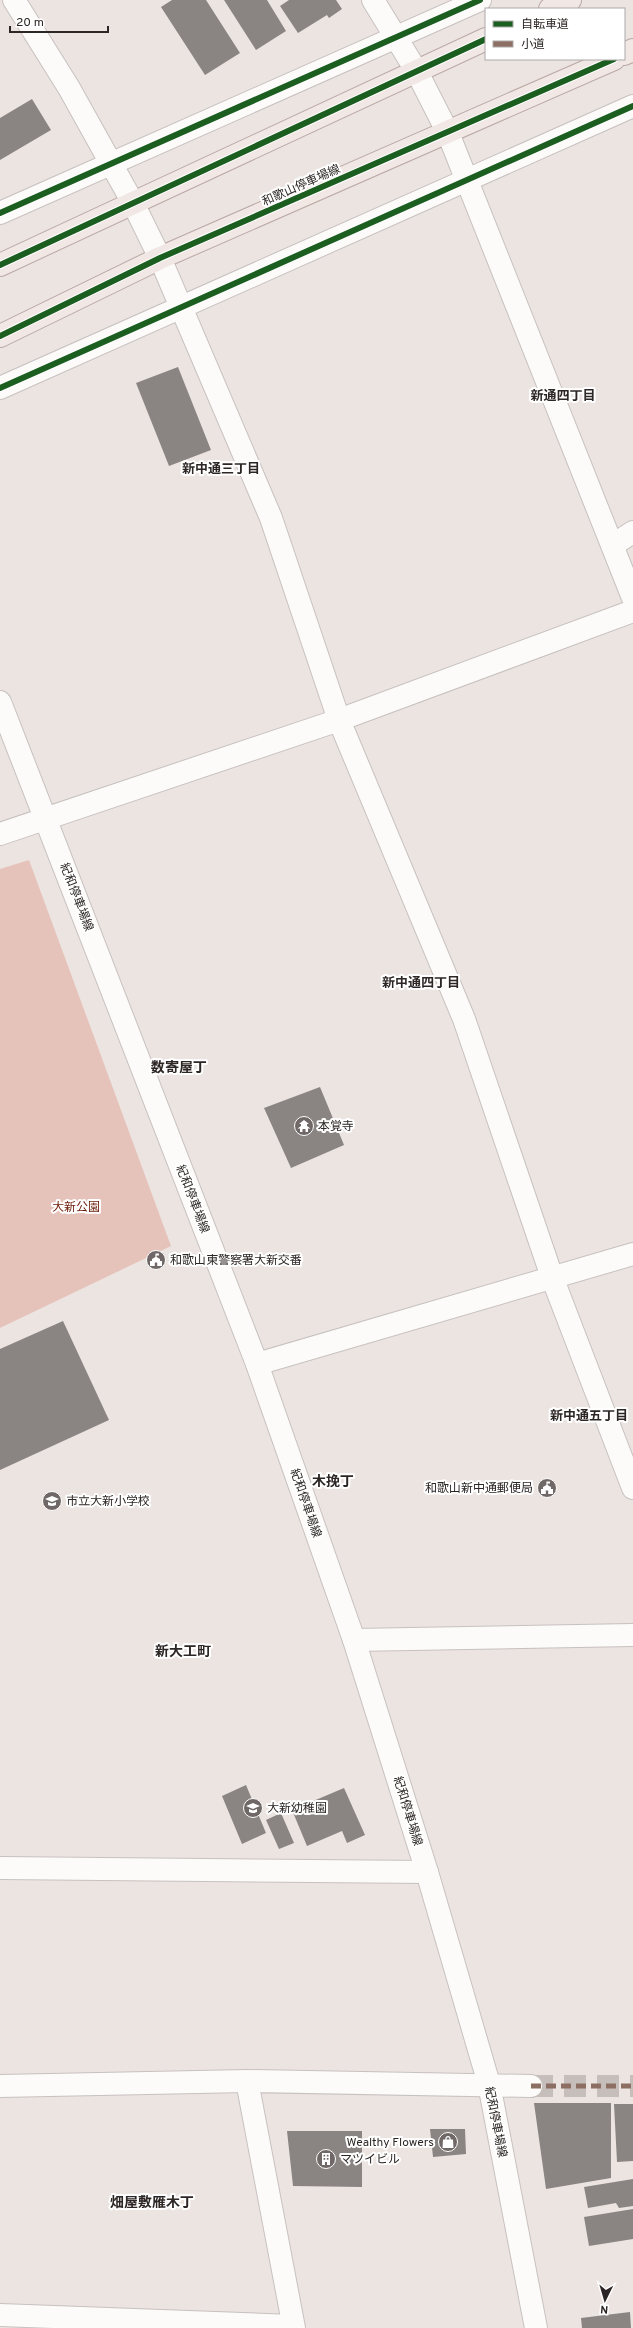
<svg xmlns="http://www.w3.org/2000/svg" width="633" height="2328" font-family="Overpass,'Noto Sans JP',sans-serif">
	<rect width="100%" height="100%" fill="#ece4e1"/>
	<path fill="#e6c3ba" d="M29,860L171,1246L0,1328V869Z"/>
	<path fill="#8a8583" d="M172,0H206L240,53L205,75L161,7Z
		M224,0H267L286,31L256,50Z
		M289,0H336L342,9L329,18L327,15L298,33L280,6Z
		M32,99L51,130L0,160V118Z
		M178,367L211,450L169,466L136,383Z
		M320,1087L344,1145L291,1168L264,1108Z
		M63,1321L109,1420L0,1470V1349Z
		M246,1785L266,1833L242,1844L222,1796Z
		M344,1788L365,1835L347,1843L342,1831L307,1846L292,1810Z
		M281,1813L294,1843L279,1849L266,1820Z
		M534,2103H611V2178L546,2189Z
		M614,2104H633V2161L617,2162Z
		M430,2129H465L466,2154L433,2157Z
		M287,2131H362V2187L293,2186Z
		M633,2179V2206L619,2208L616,2203L588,2208L584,2187Z
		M633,2209V2239L589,2246L584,2217Z
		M630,2312L631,2328H582L581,2318Z"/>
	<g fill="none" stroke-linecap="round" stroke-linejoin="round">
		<path stroke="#c6bebb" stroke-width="22" stroke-dasharray="22 11" stroke-linecap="butt" d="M531,2086H633"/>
		<defs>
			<path id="minor" d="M14,0L69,88L133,203L160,258L271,518L339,720L464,1019L552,1277L633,1488
				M373,0L417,72L448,133L633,598
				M0,213L480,0
				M0,388L633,106
				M613,545L633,532
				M0,834L339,720L633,611
				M257,1364L633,1254
				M354,1640L633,1635
				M0,1868L427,1872
				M247,2081L294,2328
				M0,2086L247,2081L531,2086
				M0,2315L293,2326"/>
			<path id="secondary" d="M0,702L257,1364L354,1640L427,1872L489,2084L536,2328"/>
			<path id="primary" d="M550,9L570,0
				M624,54L633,50
				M0,265L486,39
				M0,336L160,258L614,59"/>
		</defs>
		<use href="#minor" stroke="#c7c1bf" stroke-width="24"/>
		<use href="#secondary" stroke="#c7c1bf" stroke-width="24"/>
		<use href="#primary" stroke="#baa8a3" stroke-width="24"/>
		<use href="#minor" stroke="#fcfbfa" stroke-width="22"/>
		<use href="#secondary" stroke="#fcfbfa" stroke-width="22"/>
		<use href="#primary" stroke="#f1e8e5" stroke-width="22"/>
		<path stroke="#8d6e63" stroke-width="5" stroke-dasharray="10 5" stroke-linecap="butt" d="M531,2086H633"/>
		<defs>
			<path id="cycleway" d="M0,213L480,0
				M0,265L486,39
				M0,336L160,258L614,59
				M0,388L633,106"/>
		</defs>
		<use href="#cycleway" stroke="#fff" stroke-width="8"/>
		<use href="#cycleway" stroke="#1b5e20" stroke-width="6"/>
	</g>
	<defs>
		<symbol id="temple-disc" viewBox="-11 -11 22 22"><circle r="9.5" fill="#6f6867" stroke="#fff"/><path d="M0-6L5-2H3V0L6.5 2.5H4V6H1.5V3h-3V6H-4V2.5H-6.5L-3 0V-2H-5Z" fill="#fff"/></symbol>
		<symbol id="civic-disc" viewBox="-11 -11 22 22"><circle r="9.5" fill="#6f6867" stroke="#fff"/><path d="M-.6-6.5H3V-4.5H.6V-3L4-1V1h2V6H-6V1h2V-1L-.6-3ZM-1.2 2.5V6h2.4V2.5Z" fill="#fff"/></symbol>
		<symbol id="school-disc" viewBox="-11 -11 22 22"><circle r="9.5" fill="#6f6867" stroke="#fff"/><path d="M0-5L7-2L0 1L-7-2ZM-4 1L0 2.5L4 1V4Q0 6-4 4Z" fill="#fff"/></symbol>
		<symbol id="shop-disc" viewBox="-11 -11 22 22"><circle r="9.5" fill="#6f6867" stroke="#fff"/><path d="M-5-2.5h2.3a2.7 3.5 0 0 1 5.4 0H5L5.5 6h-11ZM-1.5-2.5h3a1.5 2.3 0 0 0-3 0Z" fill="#fff"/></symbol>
		<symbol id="building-disc" viewBox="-11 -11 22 22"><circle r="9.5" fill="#6f6867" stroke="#fff"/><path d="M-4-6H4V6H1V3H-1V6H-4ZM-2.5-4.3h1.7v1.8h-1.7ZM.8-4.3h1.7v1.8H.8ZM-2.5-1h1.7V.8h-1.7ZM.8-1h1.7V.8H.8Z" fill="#fff"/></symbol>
	</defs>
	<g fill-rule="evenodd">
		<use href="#temple-disc" x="293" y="1115" width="22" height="22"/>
		<use href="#civic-disc" x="145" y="1249" width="22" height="22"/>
		<use href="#civic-disc" x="536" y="1477" width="22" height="22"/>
		<use href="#school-disc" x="41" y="1490" width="22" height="22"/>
		<use href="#school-disc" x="242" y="1797" width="22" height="22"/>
		<use href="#shop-disc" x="437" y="2131" width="22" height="22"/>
		<use href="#building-disc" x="315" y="2148" width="22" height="22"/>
	</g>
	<g text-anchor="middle" stroke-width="4" stroke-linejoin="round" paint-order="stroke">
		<g font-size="12" fill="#2c2625" stroke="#fff">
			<text transform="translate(301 185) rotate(-24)" y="4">和歌山停車場線</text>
			<text transform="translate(77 897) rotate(69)" y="4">紀和停車場線</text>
			<text transform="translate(193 1199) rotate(69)" y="4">紀和停車場線</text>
			<text transform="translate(306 1503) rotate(71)" y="4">紀和停車場線</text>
			<text transform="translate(408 1811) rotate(73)" y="4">紀和停車場線</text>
			<text transform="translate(496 2122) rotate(79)" y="4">紀和停車場線</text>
		</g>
		<g font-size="12" fill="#2c2625" stroke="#fff" text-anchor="start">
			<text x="318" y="1130">本覚寺</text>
			<text x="170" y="1264">和歌山東警察署大新交番</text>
			<text x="533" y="1492" text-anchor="end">和歌山新中通郵便局</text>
			<text x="66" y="1505">市立大新小学校</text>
			<text x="267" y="1812">大新幼稚園</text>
			<text x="434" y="2146" text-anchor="end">Wealthy Flowers</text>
			<text x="340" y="2163">マツイビル</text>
		</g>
		<g font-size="12" fill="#6d1b09" stroke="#fff">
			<text x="76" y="1211">大新公園</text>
		</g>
		<g font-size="13" font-weight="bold" fill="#2c2625" stroke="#fff">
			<text x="563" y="400">新通四丁目</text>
			<text x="221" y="473">新中通三丁目</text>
			<text x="421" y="987">新中通四丁目</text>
			<text x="589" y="1420">新中通五丁目</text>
		</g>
		<g font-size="14" font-weight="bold" fill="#2c2625" stroke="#fff">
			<text x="179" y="1072">数寄屋丁</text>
			<text x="333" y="1486">木挽丁</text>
			<text x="183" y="1656">新大工町</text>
			<text x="152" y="2207">畑屋敷雁木丁</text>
		</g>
	</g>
	<rect x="485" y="8" width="140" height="52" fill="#ffffff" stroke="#aba8a8"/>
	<rect x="493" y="21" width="20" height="6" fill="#1b5e20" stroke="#aba8a8"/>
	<text x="521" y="28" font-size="12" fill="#2c2625">自転車道</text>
	<rect x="493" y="41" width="20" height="6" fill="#8d6e63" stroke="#aba8a8"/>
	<text x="521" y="48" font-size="12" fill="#2c2625">小道</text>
	<g transform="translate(605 2300) rotate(185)" stroke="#ffffff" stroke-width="3" paint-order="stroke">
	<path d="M0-3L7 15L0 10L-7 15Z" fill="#2c2625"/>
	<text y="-6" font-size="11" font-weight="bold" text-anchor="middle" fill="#2c2625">N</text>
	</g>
	<path d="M10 26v6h98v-6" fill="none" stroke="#2c2625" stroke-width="2"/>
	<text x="16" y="26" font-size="12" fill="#2c2625" stroke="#ffffff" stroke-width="3" paint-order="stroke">20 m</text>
</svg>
